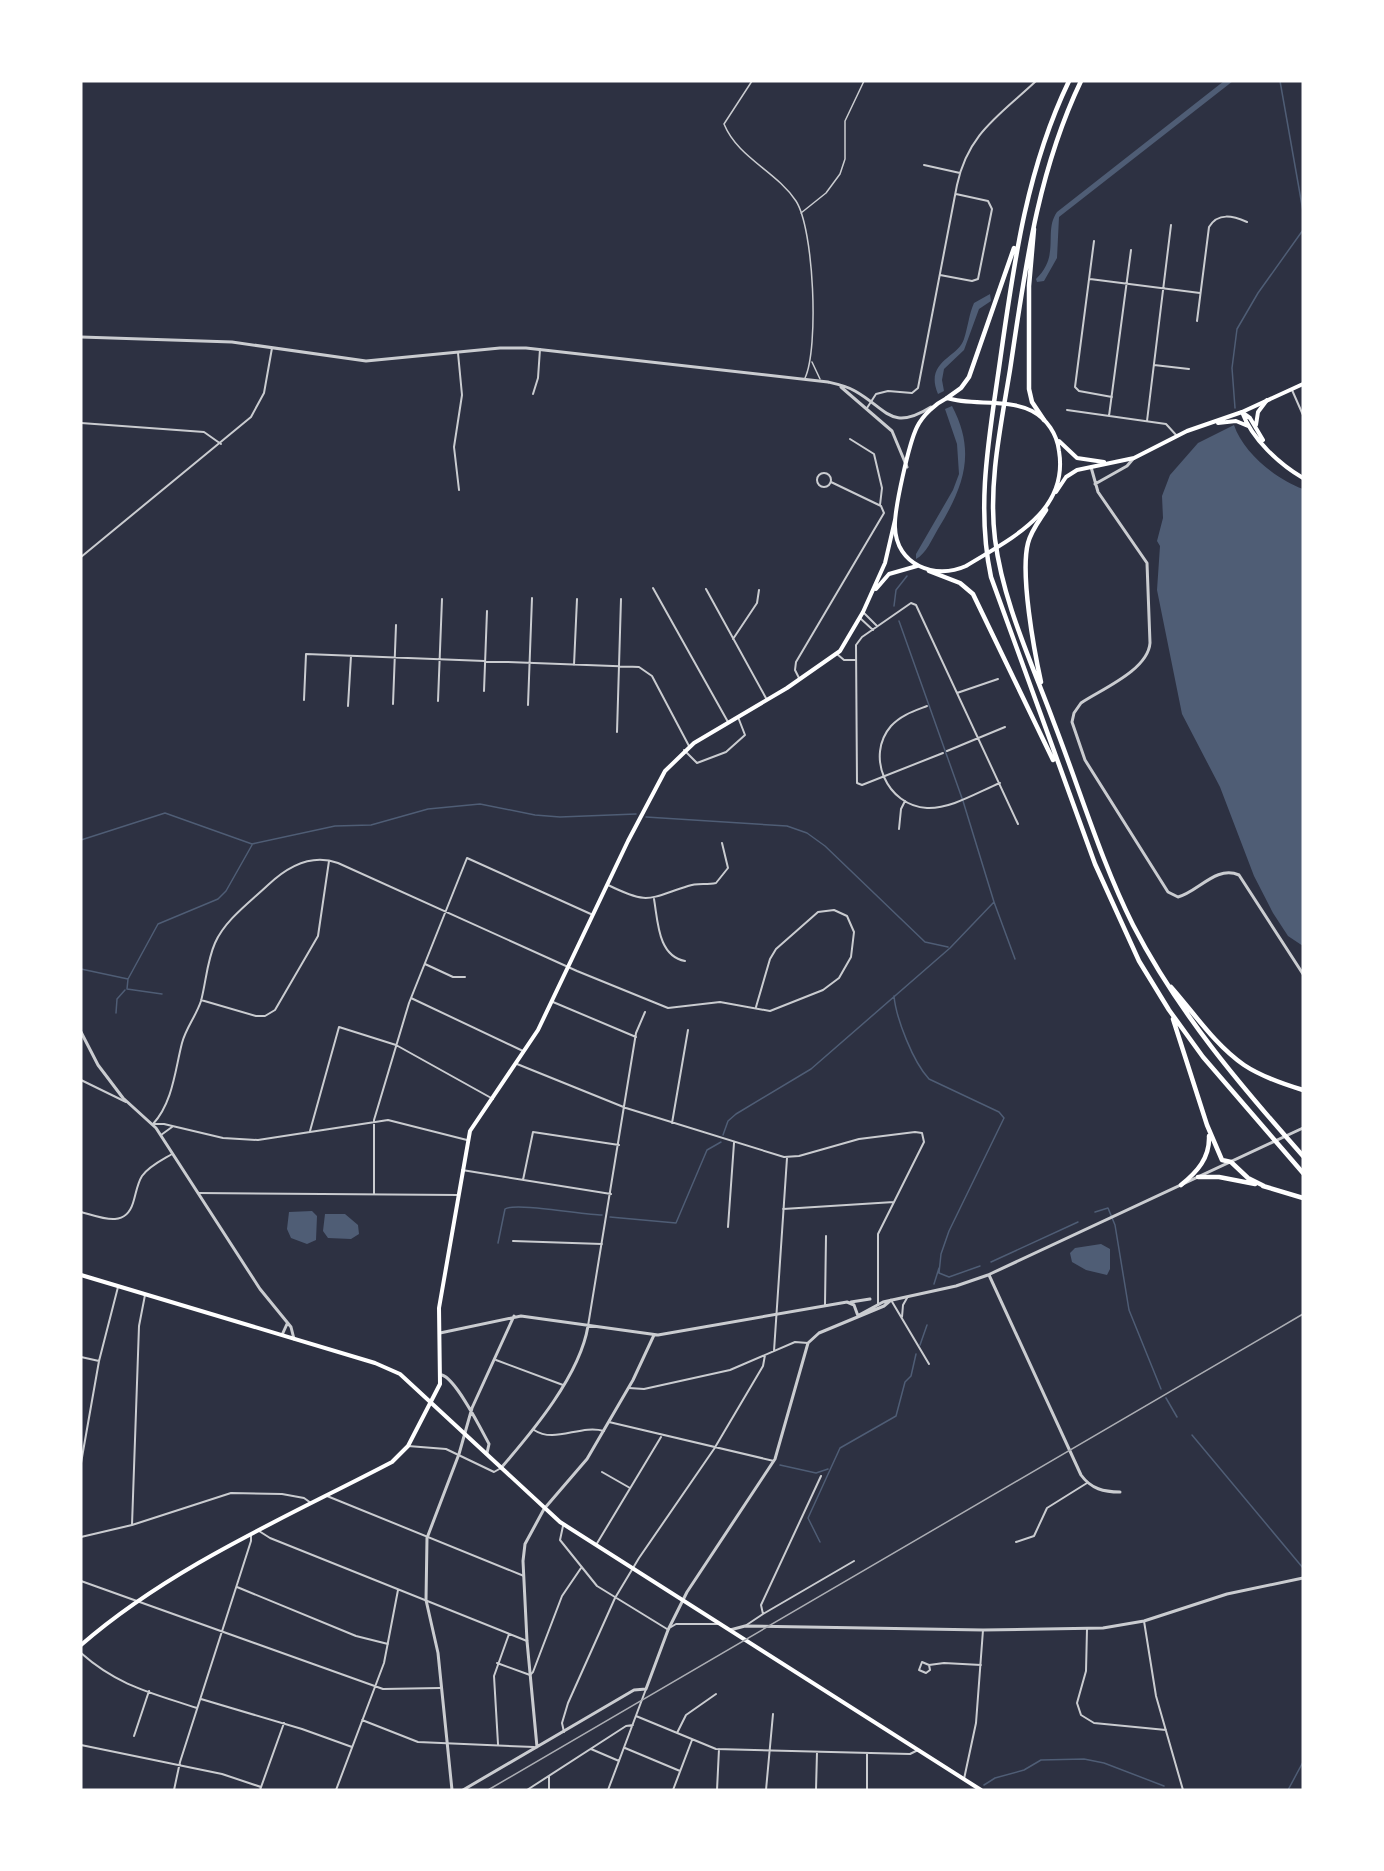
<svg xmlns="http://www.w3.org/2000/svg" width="1384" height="1871" font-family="Barlow,sans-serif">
	<rect width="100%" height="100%" fill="#2d3142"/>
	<path fill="#4f5d75" d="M1224,81H1233L1059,217L1057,258L1044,281L1037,282L1036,279C1061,255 1043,232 1057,212Z
		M990,294L991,301L979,309L964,350L944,369L942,380L944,391L938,394C924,361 958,358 964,339C968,327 969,314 974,303Z
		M952,406C977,453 963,488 938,529C932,539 926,554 916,559V554L953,490L959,474L957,444L945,409Z
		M1234,425C1243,452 1275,479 1303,489V946L1288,936L1273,913L1254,876L1220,787L1182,714L1157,590L1160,546L1157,541L1163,518L1162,496L1170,475L1198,443Z
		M312,1211L317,1216L316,1240L307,1244L291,1238L287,1229L289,1212Z
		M325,1214H345L358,1225L359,1234L351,1239L328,1238L323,1231Z
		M1101,1244L1110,1249V1269L1107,1275L1086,1270L1072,1262L1070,1253L1075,1248Z"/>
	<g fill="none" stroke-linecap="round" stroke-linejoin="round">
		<path stroke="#4f5d75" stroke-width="1.5" d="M1280,81L1303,211
			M1235,408L1232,368L1237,329L1258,293L1303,230
			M894,606L896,590L907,576
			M899,621L963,801L994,902L1015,959
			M646,817L787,826L807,833L825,846L925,942L948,947
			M81,840L165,813L252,844L335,826L371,825L428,809L480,804L535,815L560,817L636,814
			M81,969L128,979L158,924L218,899L226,891L252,845
			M128,979L127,989L162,994
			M894,996C896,1018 913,1062 929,1079L999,1112L1004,1118L949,1231L941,1254L939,1273L949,1277L980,1266
			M116,1013L117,999L125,990
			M723,1135L728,1121L736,1114L811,1069L950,948L994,902
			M1095,1212L1108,1208L1115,1225L1129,1310L1161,1389
			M610,1217L676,1223L707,1150L721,1142
			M498,1243L505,1209C515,1202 584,1215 602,1215
			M991,1262L1078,1222
			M934,1284L939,1268
			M920,1345L927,1325
			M1166,1398L1177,1417
			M1192,1435L1303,1568
			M780,1465L816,1473L828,1469
			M820,1542L808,1518L840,1448L896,1416L905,1382L911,1376L916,1354
			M984,1785L995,1778L1024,1770L1041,1760L1084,1759L1104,1763L1164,1786
			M1288,1790L1303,1762"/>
		<path stroke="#caccd0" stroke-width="1.5" d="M752,81L724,124C738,158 776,171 796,201C814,229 819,348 805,378
			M801,213L826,193L840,174L845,159V121L864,81
			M812,362L820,379"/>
		<path stroke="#caccd0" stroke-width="2" d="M924,165L960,173
			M1094,241L1075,387L1079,391L1112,397
			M940,275L972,281L978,279L992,209L988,201L956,194
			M1090,279L1200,293
			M1197,321L1209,227C1218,212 1233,216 1247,222
			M458,353L462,395L454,447L459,490
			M1154,365L1189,369
			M1292,390L1303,415
			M533,394L538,378L540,349
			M867,408L876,394L888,391L912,393L918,388L957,185C968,133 1000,115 1036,81
			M1067,410L1166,424L1177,436
			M1109,416L1131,250
			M1147,421L1171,225
			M81,423L204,432L221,444
			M850,439L874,454L882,488L880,505
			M817 480a7 7 0 1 1 14 0a7 7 0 1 1-14 0Z
			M81,557L251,417L264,393L272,348
			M653,588L728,722
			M706,589L767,700
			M863,612L877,626
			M860,618L873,630
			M733,639L757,603L759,590
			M837,654L844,660H855
			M574,665L577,599
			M799,678L795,670L796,662L884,513L881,506L831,482
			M484,691L487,611
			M957,693L998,679
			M304,700L306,654L639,667L652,676L689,746
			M438,701L442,599
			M393,704L396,625
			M528,705L532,598
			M348,706L351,656
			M927,706C914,711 901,715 891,726C865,756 887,806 927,808C951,809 978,792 1000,783
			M617,732L621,599
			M684,750L697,763L726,752L745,735L738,717
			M947,751L1005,727
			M943,753L862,785L857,783L856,645L862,637L911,603L916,605L1018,824
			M899,829L901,809L905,801
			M608,885C649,905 647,899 688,886C697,883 706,885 716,883L728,868L722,843
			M654,899C658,922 658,956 685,961
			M425,964L453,977H465
			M411,998L523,1051
			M201,1000L256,1016H265L275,1010L318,936L329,861
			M553,1002L636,1037
			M517,1064L626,1108L784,1157L799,1156L859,1139L915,1132L922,1133L924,1142L878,1234V1304
			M81,1080L126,1102
			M672,1123L688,1030
			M153,1124C173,1102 175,1070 182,1043C186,1028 196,1016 201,1001C206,982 207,961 215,943C225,920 250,902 268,885C287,867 311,853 338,863L577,971L668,1008L720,1002L770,1011L823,990L839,978L851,957L854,932L847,916L834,910L818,912L776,949L770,959L756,1007
			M153,1124H164L223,1138L258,1140L388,1120L467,1140
			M310,1131L339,1027L396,1045L493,1099
			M161,1135L172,1127
			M462,1170L611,1194
			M523,1180L533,1132L619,1145
			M198,1193L458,1195
			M374,1194V1120L409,1003L467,858L593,915
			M783,1209L894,1202
			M81,1212C100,1217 125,1229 133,1203C136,1194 137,1184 142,1176C149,1166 162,1160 172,1154
			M728,1227L734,1143
			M513,1241L602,1244
			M891,1300L929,1364
			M825,1305L826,1236
			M902,1317L903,1305L907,1298
			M588,1326L636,1033L645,1012
			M774,1351L787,1158
			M81,1357L99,1361
			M496,1360L563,1385
			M629,1388L644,1389L730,1370L795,1342L808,1343
			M609,1422L774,1461
			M534,1430C555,1444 580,1424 604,1431
			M408,1446L446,1449L494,1472L501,1468
			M81,1463L99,1361L118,1287
			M602,1472L630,1488
			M327,1496L524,1576
			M132,1525L139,1326L145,1295
			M563,1526L560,1540L597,1586L667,1629
			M259,1531L270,1538L527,1641
			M81,1537L132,1525L231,1493L282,1494L304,1498L311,1503
			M1016,1542L1034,1536L1047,1508L1087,1483
			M596,1545L661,1437
			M81,1581L383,1689L440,1688
			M237,1587L356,1636L388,1644
			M763,1614L854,1561
			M1144,1621L1156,1696L1183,1790
			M745,1626L763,1614L761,1605L821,1476
			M671,1627L676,1624H719
			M1087,1629L1086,1671L1077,1703L1081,1715L1094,1723L1166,1730
			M81,1653C118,1686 152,1693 197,1708
			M497,1663L530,1675L533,1672L562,1596L581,1568
			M929,1665L922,1662L919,1670L926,1673L930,1670L929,1665L944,1663L981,1665
			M201,1699L302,1729L352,1747
			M636,1716L716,1749L910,1754L918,1750
			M362,1720L418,1742L534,1747
			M564,1732L562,1723L568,1703L615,1598L639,1558L714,1449L763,1366L765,1355
			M677,1733L686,1715L716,1694
			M134,1736L149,1691
			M498,1744L494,1676L509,1634
			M81,1745L222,1774L261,1787
			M625,1748L680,1771
			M591,1749L619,1761
			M549,1776V1790
			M964,1779L976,1723L983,1630
			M174,1790L180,1762L251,1541V1535
			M260,1790L284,1723
			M336,1790L384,1663L398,1590
			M527,1790L626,1726L633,1725
			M608,1790L646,1689
			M673,1790L692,1740
			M717,1790L719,1749
			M766,1790L773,1714
			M816,1790L817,1752
			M867,1790V1754"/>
		<path stroke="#caccd0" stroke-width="3" d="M81,337L232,342L366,361L500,348H526L828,382C837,384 847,386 855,391C887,409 891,432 931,407
			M841,387L892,431L907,467
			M1091,467L1098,492L1147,563L1150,643C1148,670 1102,689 1081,703L1074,713L1072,722L1085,760L1168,892L1178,897C1198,892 1216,865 1239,875L1303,974
			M1095,484L1127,466L1133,459
			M81,1032L98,1065L123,1098L156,1128L260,1289L291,1327L294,1339
			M989,1275L1081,1475C1091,1489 1104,1492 1120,1492
			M851,1302L870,1299
			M859,1315L883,1302L956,1286L988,1275L1303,1128
			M440,1333L521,1316L658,1335L847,1302L854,1305L858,1316
			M282,1335L287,1324
			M442,1375C456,1379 481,1429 489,1444L487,1453
			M501,1468C533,1431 580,1375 588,1326
			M730,1630L745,1626L983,1630L1103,1628L1144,1621L1227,1594L1303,1578
			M537,1747L527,1641L523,1561L525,1544L544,1509L587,1459L633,1380L654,1335
			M452,1790L438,1653L426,1600L427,1538L459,1454L472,1408L514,1316
			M463,1790L634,1690L646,1689L668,1630L687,1592L775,1459L808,1343L819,1333L884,1306L891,1300"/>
		<path stroke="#fff" stroke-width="4" d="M1242,412L1303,384
			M876,589L889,574L917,566
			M81,1645C172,1566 287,1517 392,1462L408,1446L440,1384L439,1308L470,1131L538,1030L628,841L665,771L694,743L787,688L840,651L863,612L885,563L895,520"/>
		<path stroke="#fff" stroke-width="4" d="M947,398C971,406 1007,398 1032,411C1047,419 1057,434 1059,451C1069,512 1010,539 966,566C935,580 896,565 895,527C894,510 909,443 917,427C923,415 935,404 947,398Z
			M1242,412C1252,439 1279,464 1303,478
			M1243,413L1250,418L1263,440
			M1218,423L1236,421L1248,426
			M1256,425L1258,412L1267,400
			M1059,441L1077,458L1104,462
			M1056,492L1066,477L1077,470L1134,458L1187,431L1242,412
			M81,1275L375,1363L400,1374L560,1522L981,1790"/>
		<path stroke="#fff" stroke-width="4.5" d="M1069,81C1025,172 1013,270 999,368C989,438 976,507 991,577L1095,864L1139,961L1169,1010L1203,1057L1303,1173
			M1081,81C1037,173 1025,270 1010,370C1001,425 988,484 995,539C1003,603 1032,663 1054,723C1080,790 1101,861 1133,925C1178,1012 1239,1084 1303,1156
			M1034,229L1029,286V389L1032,402L1044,420
			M947,398L961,388L969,377L1014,248
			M929,571L960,583L973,594L1053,760
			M1041,682C1034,650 1020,574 1028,543C1031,531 1039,521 1046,510
			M1171,987C1194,1013 1215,1045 1244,1065C1262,1077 1283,1084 1303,1090
			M1173,1019L1207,1125L1222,1160L1231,1162L1248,1178L1264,1186
			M1198,1177H1219L1255,1184
			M1181,1185C1197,1172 1210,1158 1209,1136
			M1263,1186L1303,1198"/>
		<path stroke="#abadb3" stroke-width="1.5" d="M488,1790L1303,1314"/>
	</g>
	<rect width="1384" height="1871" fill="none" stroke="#ffffff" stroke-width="165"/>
</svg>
